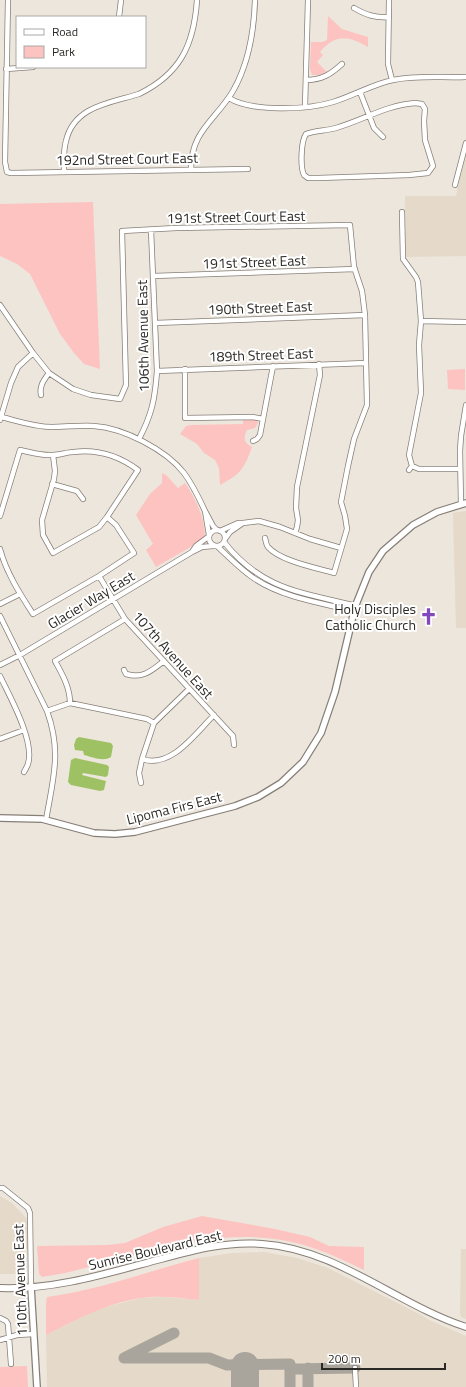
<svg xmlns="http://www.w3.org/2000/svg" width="466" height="1387" font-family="'Titillium Web',sans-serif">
	<rect width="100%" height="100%" fill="#ede6dc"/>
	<path fill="#e5d9c9" d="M466,151V256L406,257L405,196H456Z
		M466,511V628H456L453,513Z
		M0,1196L12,1203L28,1220V1247L25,1251L26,1271L21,1274H0Z
		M461,1249H466V1319L461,1317L460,1313Z
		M264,1252L297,1258L328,1268L423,1316L429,1320L466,1336V1387H47L46,1335L98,1309L141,1298L164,1297L199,1300V1258L232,1253Z"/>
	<path fill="#fdc3c0" d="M328,16L342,29L368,37V47C349,36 336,33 320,52L323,55L317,62L327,72L320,75H312L310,69L311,42H322L327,40Z
		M93,202L100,369L84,364L74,353L60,334L30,274L17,264L0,256V204Z
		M465,369V390L448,389L447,370Z
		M243,419L257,420L258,423L255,428L247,430C243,438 244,443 252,447C244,469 241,474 220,485L219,468L215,460L204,453L197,444L180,434L186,426L191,425L243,424Z
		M162,473L166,475L178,488L185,483C196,499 205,518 205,538L201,541L156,567L146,550L153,544L136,515L150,494L162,483Z
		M202,1216L275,1229L310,1237L329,1246L364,1247V1270C343,1260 323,1250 300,1244C220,1223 142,1255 65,1273L42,1277L39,1274L37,1246L107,1245L125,1243L163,1227Z
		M199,1258V1300C180,1298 160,1295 141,1298C107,1303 76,1320 46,1335V1303L47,1297C99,1290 149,1271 199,1258Z
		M27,1366L28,1387H0V1367Z"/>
	<path fill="#9ec263" d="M79,737L111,743L113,746L111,757C103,762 92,757 84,755L83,751L75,750L74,745L76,739Z
		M75,758L107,765L109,767L108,775L106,777L83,773L82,775L106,781L104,790L100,791L71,785L68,782L71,760Z"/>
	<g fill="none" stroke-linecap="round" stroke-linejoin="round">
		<path stroke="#a9a49c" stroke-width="11" d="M174,1333L124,1358H209L227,1365L290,1364V1387
			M308,1368V1387
			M290,1369L355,1368"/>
		<path stroke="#a9a49c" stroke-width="28" d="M245,1366V1387"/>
		<defs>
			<path id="minor" d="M8,0L5,162L7,172L11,173L248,169
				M389,0L388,64L392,80
				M354,8C366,15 375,18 389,17
				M119,17L121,0
				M6,69L33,67
				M306,80C322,80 331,74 342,64
				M360,92L374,128L383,137
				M229,98C251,112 307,110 333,102C353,96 373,84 393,80C417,75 442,78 466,77
				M415,103L422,104L425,109L424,121L425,140L433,166L428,173L409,175L318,178H308L304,175C300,167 301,141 306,134C315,130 326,131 336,128C363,120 387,105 415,103Z
				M305,107L308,0
				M191,169C191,131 215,121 233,91C249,63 254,32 255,0
				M64,172C64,162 63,151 66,141C74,106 110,103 139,94C180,74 194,45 197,0
				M455,185L466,143
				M402,212L403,259L416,277L418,282L421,321L419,345L421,393L409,455L412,466
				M153,276L355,269
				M0,305L33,353L49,373L73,389L91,395L120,399L126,385L122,231L176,228L350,225L354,267L362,291L365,315L367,405L354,439L348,466L341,502L345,516L347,529L334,573C317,568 280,561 268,547C266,545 266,541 265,538
				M421,321L466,322
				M155,323L365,315
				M185,369V418L253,417L263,419
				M157,371L366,363
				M41,395C39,386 44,380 49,373
				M1,417C18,421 34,427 52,427C66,427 80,425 94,426C124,428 166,450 184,473C193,485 199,498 205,511
				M0,420L11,383L18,367L33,353
				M139,439C152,414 155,399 157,371L151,230
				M253,441L257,439L260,435L273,366
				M53,455L55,471L54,479L42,520L43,535L53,553L99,527L107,517
				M409,470L412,466L419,469H460
				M52,484L77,491L83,499
				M461,504L460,451L461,436L466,405
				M0,516L20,450C30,452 42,456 53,455C60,455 67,452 74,452C98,449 119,456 138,470L107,517L116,525L134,553L99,576L33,614C20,594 6,572 0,549
				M243,523L259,521L280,527L310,539L341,548
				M209 538a8 8 0 1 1 16 0a8 8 0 1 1-16 0Z
				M220,531L238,523H243L230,532L225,539
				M295,533L297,527L298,520L296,508L297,487L320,375L319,364
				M209,535L205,511L213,526L217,530
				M208,537L196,546L192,552L202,547L213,546
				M224,542C262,590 301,592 356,606
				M218,547C230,558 241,570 255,579C284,598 321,603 354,611
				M99,576L125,619L233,736L234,745
				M0,604L20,594
				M0,616L47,711C62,752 53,779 46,820
				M0,665L20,655L192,552
				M124,670L126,674C143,679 151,671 164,661
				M0,676C10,697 35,741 28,764C27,767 25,770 24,772
				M70,703C70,687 62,674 55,661L125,619
				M47,711L70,703L147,719L154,723
				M0,739L24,730
				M142,759C171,769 195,734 214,715
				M141,783L139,773L142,759L154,723L189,689
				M0,1188H3L28,1208L30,1213L31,1287
				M0,1318L6,1321L8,1324L11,1364
				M0,1340L17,1335L34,1334
				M355,1368L356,1387"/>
			<path id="tertiary" d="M0,818L42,819L94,833L115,834L135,832L235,806L258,797L281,783L303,762L321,733L335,692L355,607L369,572L383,551L413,525L437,512L466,503
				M31,1287L37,1387"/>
			<path id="secondary" d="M0,1288C55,1290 108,1273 161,1259C194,1250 227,1241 262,1244C337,1249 396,1304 466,1327"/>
		</defs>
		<use href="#minor" stroke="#867f77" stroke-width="6"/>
		<use href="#tertiary" stroke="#867f77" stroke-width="8"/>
		<use href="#secondary" stroke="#867f77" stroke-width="8"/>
		<use href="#minor" stroke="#fff" stroke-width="4.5"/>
		<use href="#tertiary" stroke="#fff" stroke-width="5.5"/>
		<use href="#secondary" stroke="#fff" stroke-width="6"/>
	</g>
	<defs>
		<symbol id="church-bare" viewBox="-9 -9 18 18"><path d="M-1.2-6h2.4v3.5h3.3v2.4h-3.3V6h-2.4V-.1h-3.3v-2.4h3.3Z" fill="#8348be" stroke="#fff" stroke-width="2.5" paint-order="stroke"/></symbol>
	</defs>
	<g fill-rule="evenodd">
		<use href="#church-bare" x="416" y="604" width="25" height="25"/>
	</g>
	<g text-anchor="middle" stroke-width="4" stroke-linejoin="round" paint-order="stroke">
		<g font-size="14" fill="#2b2925" stroke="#fff">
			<text transform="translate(127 159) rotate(-1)" y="5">192nd Street Court East</text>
			<text transform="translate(236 217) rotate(-1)" y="5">191st Street Court East</text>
			<text transform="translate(254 262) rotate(-2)" y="5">191st Street East</text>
			<text transform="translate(260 308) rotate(-2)" y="5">190th Street East</text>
			<text transform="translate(143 336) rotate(-91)" y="5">106th Avenue East</text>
			<text transform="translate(261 355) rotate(-2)" y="5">189th Street East</text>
			<text transform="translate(91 600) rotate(-31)" y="5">Glacier Way East</text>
			<text transform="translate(173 655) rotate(48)" y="5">107th Avenue East</text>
			<text transform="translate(174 808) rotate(-14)" y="5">Lipoma Firs East</text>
			<text transform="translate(155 1250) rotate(-13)" y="5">Sunrise Boulevard East</text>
			<text transform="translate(20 1280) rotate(-92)" y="5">110th Avenue East</text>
		</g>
		<g font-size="14" fill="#2b2925" stroke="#fff" text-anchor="end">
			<text x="416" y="614">Holy Disciples<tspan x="416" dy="16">Catholic Church</tspan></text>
		</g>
	</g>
	<rect x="16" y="16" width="130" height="52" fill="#ffffff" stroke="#aaa9a8"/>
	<rect x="24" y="29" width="20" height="6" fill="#ffffff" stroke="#aaa9a8"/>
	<text x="52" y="36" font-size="12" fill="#2b2925">Road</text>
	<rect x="24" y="46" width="20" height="12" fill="#fdc3c0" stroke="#aaa9a8"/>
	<text x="52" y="56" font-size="12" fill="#2b2925">Park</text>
	<path d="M322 1363v6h123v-6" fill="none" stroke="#2b2925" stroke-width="2"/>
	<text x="328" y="1363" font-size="12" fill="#2b2925" stroke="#ffffff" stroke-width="3" paint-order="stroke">200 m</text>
</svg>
